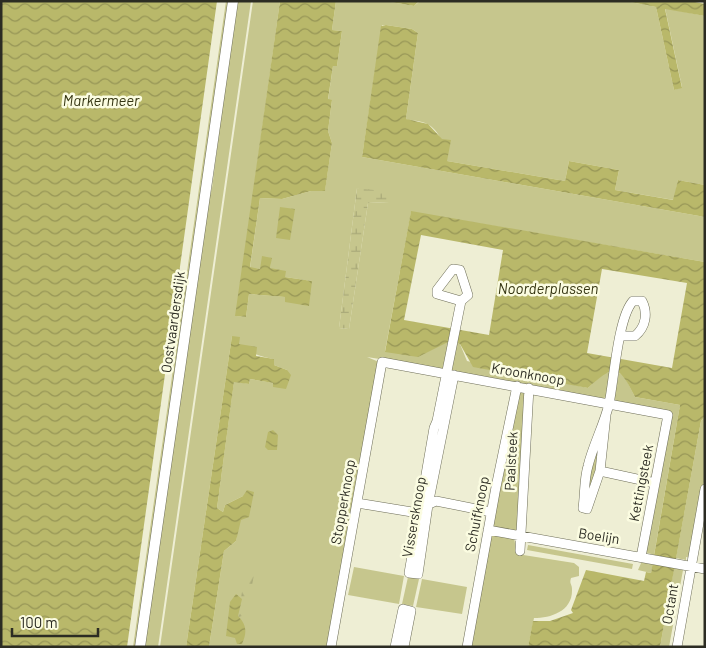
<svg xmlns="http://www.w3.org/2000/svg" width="706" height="648" font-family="Barlow,sans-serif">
	<defs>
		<pattern id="forest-firs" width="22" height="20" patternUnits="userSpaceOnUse" patternTransform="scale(1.25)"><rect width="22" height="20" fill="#c6c68d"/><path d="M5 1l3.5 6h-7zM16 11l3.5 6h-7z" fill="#aaaa79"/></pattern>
		<pattern id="wetland-marsh" width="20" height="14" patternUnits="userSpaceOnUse" patternTransform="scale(1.25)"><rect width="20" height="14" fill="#c6c68d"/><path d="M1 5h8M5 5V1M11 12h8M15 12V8" fill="none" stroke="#aaaa79"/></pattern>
		<pattern id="water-waves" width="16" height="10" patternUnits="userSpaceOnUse" patternTransform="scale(1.25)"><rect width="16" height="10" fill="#b9b86a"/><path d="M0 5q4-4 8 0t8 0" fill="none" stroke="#979657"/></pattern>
	</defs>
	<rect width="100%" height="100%" fill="#eeeed4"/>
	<path fill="#c6c68d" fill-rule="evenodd" d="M226,1H230L137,647H133Z
		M236,1H251L158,647H143L206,210L212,188Z
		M253,1H280L236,316L246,317L249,294L286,297L285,302L312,281L285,277L270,268L271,258L260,269L250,268L260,198L282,199L311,191L325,190L332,143L328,131L332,100H328L333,66H337L342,31L332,30L336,1H385L414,6L420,1H625L656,7L674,90L682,87L665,8L705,16V185L678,180L674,200L615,190L619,170L569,161L565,181L447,161C443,145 440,127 422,122C416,120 411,122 406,119L418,33L412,29L386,25H382L362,157L705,217V262L411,212L385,351L450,341L443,369L367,357L379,362L328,647H209L224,551L236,541L243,496L225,505L223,512L217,508L234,381L249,384L250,379L274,383L287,370L274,365V359C256,356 244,351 232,336L186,647H160ZM357,188L389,202L368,203L349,329L339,328Z
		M456,343L460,344L467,361L588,388L604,373L611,372L607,396L603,399L453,371L451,369Z
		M619,373L624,375L635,397L680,405L654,555L645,552L670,412L616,401L614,398Z
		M518,392L526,394L518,529L514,531L494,528L491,523Z
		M705,416V476L690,558L686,557V560L676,558L701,421Z
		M602,430L599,467L585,506L589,467Z
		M493,535L514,538L517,554L574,563L579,567V576L571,578C569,584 572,584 572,589C573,611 551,618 534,618L528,647H469L488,539Z
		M528,545L633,564L632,569L527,550Z
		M642,561L653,563L651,573L638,570Z
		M354,567L404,576L399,604L348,595Z
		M674,568L683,570L669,647H660Z
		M408,577L419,579L413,606L402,604Z
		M422,579L467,587L462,614L416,607Z"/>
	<path fill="url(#forest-firs)" d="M249,565L255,571C251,586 251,600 246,615L238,617L246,567Z"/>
	<path fill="url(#wetland-marsh)" d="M357,188L391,192L389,202L368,203L349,329L339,328Z"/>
	<path fill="url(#water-waves)" fill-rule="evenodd" d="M1,1H217L127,647H1Z
		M280,1H336L332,30L342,31L337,66H333L328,99L332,100L328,131L332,143L325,191H311L282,199L260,198L250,267L260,269L262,256L272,258L270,268L286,271L285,277L312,281L309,306L285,302V297L249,294L246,317L235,316Z
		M385,1H419L414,6Z
		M625,1H690L705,4V16L665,9L682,88L674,90L656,7Z
		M386,25L412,29L418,33L406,119L428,124L442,139L451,140L447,161L565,181L569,161L619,170L615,190L673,200L678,180L705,185V217L362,157L381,26Z
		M280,207L295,209L290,240L276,238Z
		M411,211L705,262V416L701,421L660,647H528L533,621H550L573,613L571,610L586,570L644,581L646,572L651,573L680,405L635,397C619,365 615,363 588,388L473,367L460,344L450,341L418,357L385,352ZM421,235L503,250L489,335L404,320ZM602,269L687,283L672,368L587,353Z
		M232,336L240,337L239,344L257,347L256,356L274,359V365L287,370L291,375L286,389L273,387V383L250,379L249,384L234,382L217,508L223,512L225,505L243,496L247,490L254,492L249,517L241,520L236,541L224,551L209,647H186Z
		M273,430L278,435L277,450H268L265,447L268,432Z
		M236,594L242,599L238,616C247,625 247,633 242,644H237L235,638L226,636L230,602Z"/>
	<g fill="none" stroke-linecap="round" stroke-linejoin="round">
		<defs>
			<path id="minor" d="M454,375L428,505L418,574L409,573L434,428L437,421L461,301L468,295L460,270L453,269L437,290V294L461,301
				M606,415L600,471L587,509L583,508C585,494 584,479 588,466C593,445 604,425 609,404C614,380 618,317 633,301H642C648,313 646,327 635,336H621
				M600,471L655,483
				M357,503L412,512L436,501L491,512
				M488,530L705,569
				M520,551L529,388
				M331,647L382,362L668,415L641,557
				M395,647L403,609L411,611L404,647
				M467,647L496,487L517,386
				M677,647L705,489"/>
			<path id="major" d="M140,647L233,1"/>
		</defs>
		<use href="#minor" stroke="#6e6e58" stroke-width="10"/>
		<use href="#major" stroke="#6e6e58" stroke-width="11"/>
		<use href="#minor" stroke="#fff" stroke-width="9"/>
		<use href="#major" stroke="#fff" stroke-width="10"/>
	</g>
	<g text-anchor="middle" stroke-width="5" stroke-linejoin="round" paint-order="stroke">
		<g font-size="14" fill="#2c2c23" stroke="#fbfce1">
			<text transform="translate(173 322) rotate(-82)" y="5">Oostvaardersdijk</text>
			<text transform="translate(528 374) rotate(10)" y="5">Kroonknoop</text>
			<text transform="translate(511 461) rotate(-87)" y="5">Paalsteek</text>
			<text transform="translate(641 483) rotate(-79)" y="5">Kettingsteek</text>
			<text transform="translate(343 502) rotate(-80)" y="5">Stopperknoop</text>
			<text transform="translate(477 514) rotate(-79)" y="5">Schuifknoop</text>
			<text transform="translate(414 517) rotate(-80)" y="5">Vissersknoop</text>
			<text transform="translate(599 536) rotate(9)" y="5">Boelijn</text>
			<text transform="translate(670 604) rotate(-80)" y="5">Octant</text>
		</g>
		<g font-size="15" font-style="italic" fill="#353512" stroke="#fbfce1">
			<text x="101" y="106">Markermeer</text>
			<text x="548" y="294">Noorderplassen</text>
		</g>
	</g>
	<rect width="706" height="648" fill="none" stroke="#2c2c23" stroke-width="5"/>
	<path d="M12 628v8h86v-8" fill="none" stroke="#2c2c23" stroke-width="2.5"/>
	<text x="20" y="628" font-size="15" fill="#2c2c23" stroke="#fbfce1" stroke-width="4" paint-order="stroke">100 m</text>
</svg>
